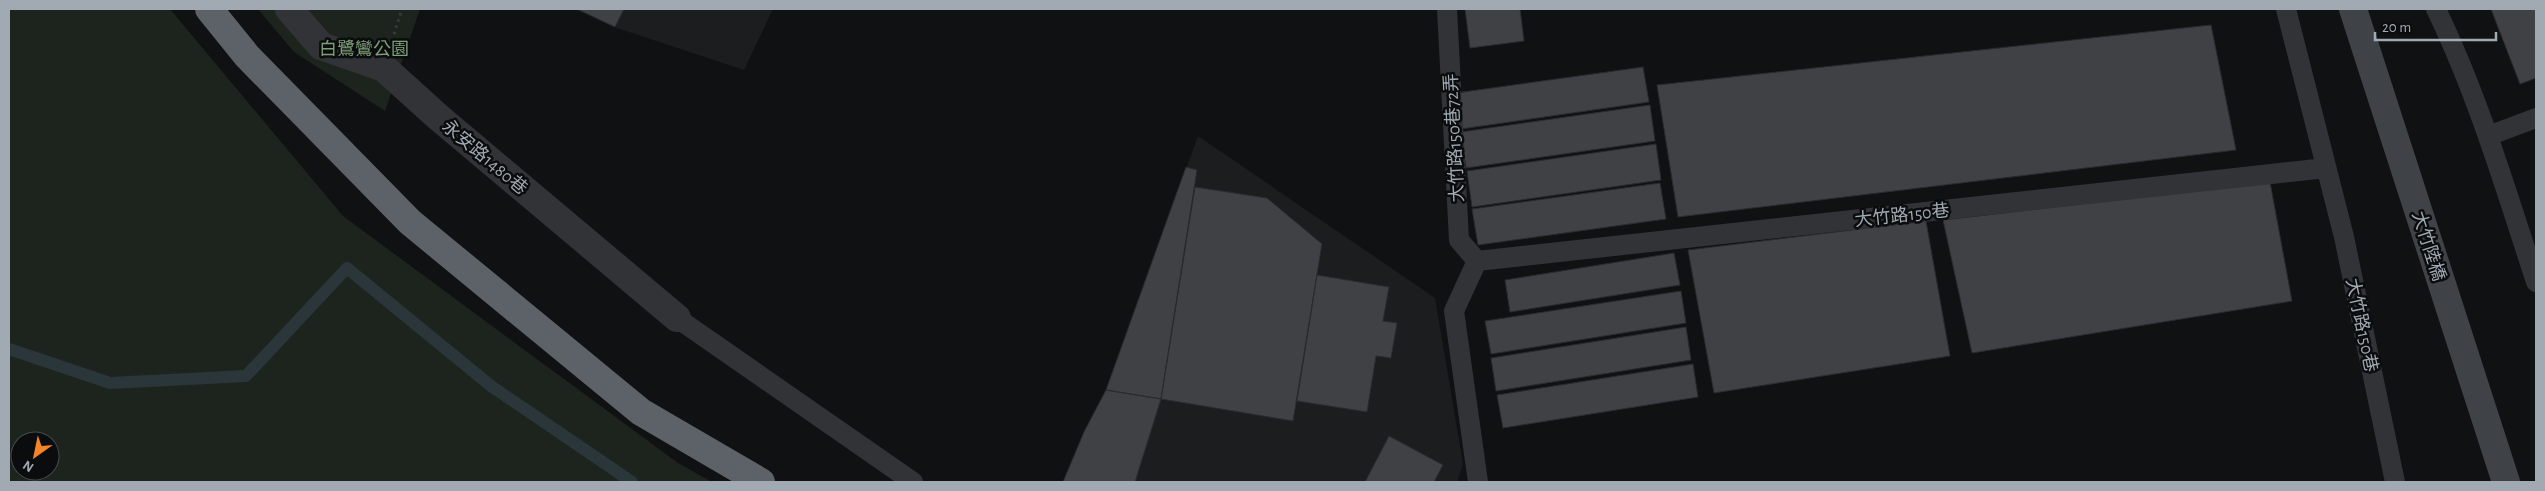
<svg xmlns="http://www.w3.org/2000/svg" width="2545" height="491" font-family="'Alegreya Sans','Noto Sans TC',sans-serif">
	<rect width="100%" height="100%" fill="#101112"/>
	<path fill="#1c1d1f" d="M575,9H773L744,70L617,28Z
		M1198,136L1435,298L1463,464L1457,482H1063L1084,432L1106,390Z"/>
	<path fill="#1d241d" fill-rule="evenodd" d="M9,9H170L343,216L678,463L712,482H9ZM20,441H50V471H20Z
		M258,9H420L385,111L294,52Z"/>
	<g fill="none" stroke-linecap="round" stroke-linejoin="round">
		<path stroke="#2a363a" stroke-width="12" d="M9,349L110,383L246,376L347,268L491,386L632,482"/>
	</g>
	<path fill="#3f4145" stroke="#2a2b2e" d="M577,9H624L615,27Z
		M1465,9H1520L1524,41L1470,48Z
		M2491,9H2536V78L2520,84Z
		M2211,25L2236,150L1678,217L1657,85Z
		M1643,67L1649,102L1461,129L1456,93Z
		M1650,105L1655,141L1466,168L1461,132Z
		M1656,144L1661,180L1472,207L1467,171Z
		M1186,167L1197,170L1161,399L1106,390Z
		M2270,182L2292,301L1972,353L1943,220Z
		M1660,183L1666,219L1478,245L1472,209Z
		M1195,187L1267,198L1322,244L1293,421L1161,399Z
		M1926,221L1950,356L1714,393L1688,250Z
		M1674,253L1680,285L1510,312L1505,280Z
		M1317,275L1389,287L1383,321L1397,323L1391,358L1376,356L1367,412L1297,401Z
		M1681,291L1686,323L1491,354L1485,321Z
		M1686,327L1691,360L1496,391L1491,358Z
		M1693,364L1698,397L1503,428L1497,395Z
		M1106,390L1161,399L1135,482H1063L1084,432Z
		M1389,436L1443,465L1434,482H1365Z"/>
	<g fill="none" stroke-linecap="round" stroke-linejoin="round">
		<path stroke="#373a3e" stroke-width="3" stroke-dasharray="2.5 4" stroke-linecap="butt" d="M394,34L402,9"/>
		<path stroke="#313337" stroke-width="20" d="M1447,9L1459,240L1477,261
			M2286,9L2344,237L2395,482
			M2436,9C2478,96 2506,190 2536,282
			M2488,136L2536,118
			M1477,261L2326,168
			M1477,261L1454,311L1478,482
			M677,318L913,482"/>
		<path stroke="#313337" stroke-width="28" d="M289,9L321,46L384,68L437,116L677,318"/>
		<path stroke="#3f4347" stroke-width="28" d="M2353,9L2506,482"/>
		<path stroke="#5d6268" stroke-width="28" d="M209,9L247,56L410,222L641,412L761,482"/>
	</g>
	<g text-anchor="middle" stroke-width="5" stroke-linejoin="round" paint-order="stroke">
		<g font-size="18" fill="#7d9e78" stroke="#0b0c0d">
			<text x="364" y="55">白鷺鸞公園</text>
		</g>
		<g font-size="18" fill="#a1aab3" stroke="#0b0c0d">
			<text transform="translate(1454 138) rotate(-93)" y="6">大竹路150巷72弄</text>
			<text transform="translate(485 157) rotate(40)" y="6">永安路1480巷</text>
			<text transform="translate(1902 215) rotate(-6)" y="6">大竹路150巷</text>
			<text transform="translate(2429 246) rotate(72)" y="6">大竹陸橋</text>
			<text transform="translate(2362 325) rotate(78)" y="6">大竹路150巷</text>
		</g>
	</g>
	<rect width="2545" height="491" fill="none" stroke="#a1aab3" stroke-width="20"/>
	<g transform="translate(35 456) rotate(213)"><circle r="24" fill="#0b0c0d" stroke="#474b4f"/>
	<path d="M0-4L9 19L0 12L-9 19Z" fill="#f38527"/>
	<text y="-8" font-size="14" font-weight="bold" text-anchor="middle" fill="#a1aab3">N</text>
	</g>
	<path d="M2375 32v8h121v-8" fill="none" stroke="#a1aab3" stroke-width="2.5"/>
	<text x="2382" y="32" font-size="15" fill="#a1aab3" stroke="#0b0c0d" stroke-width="4" paint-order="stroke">20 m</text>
</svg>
